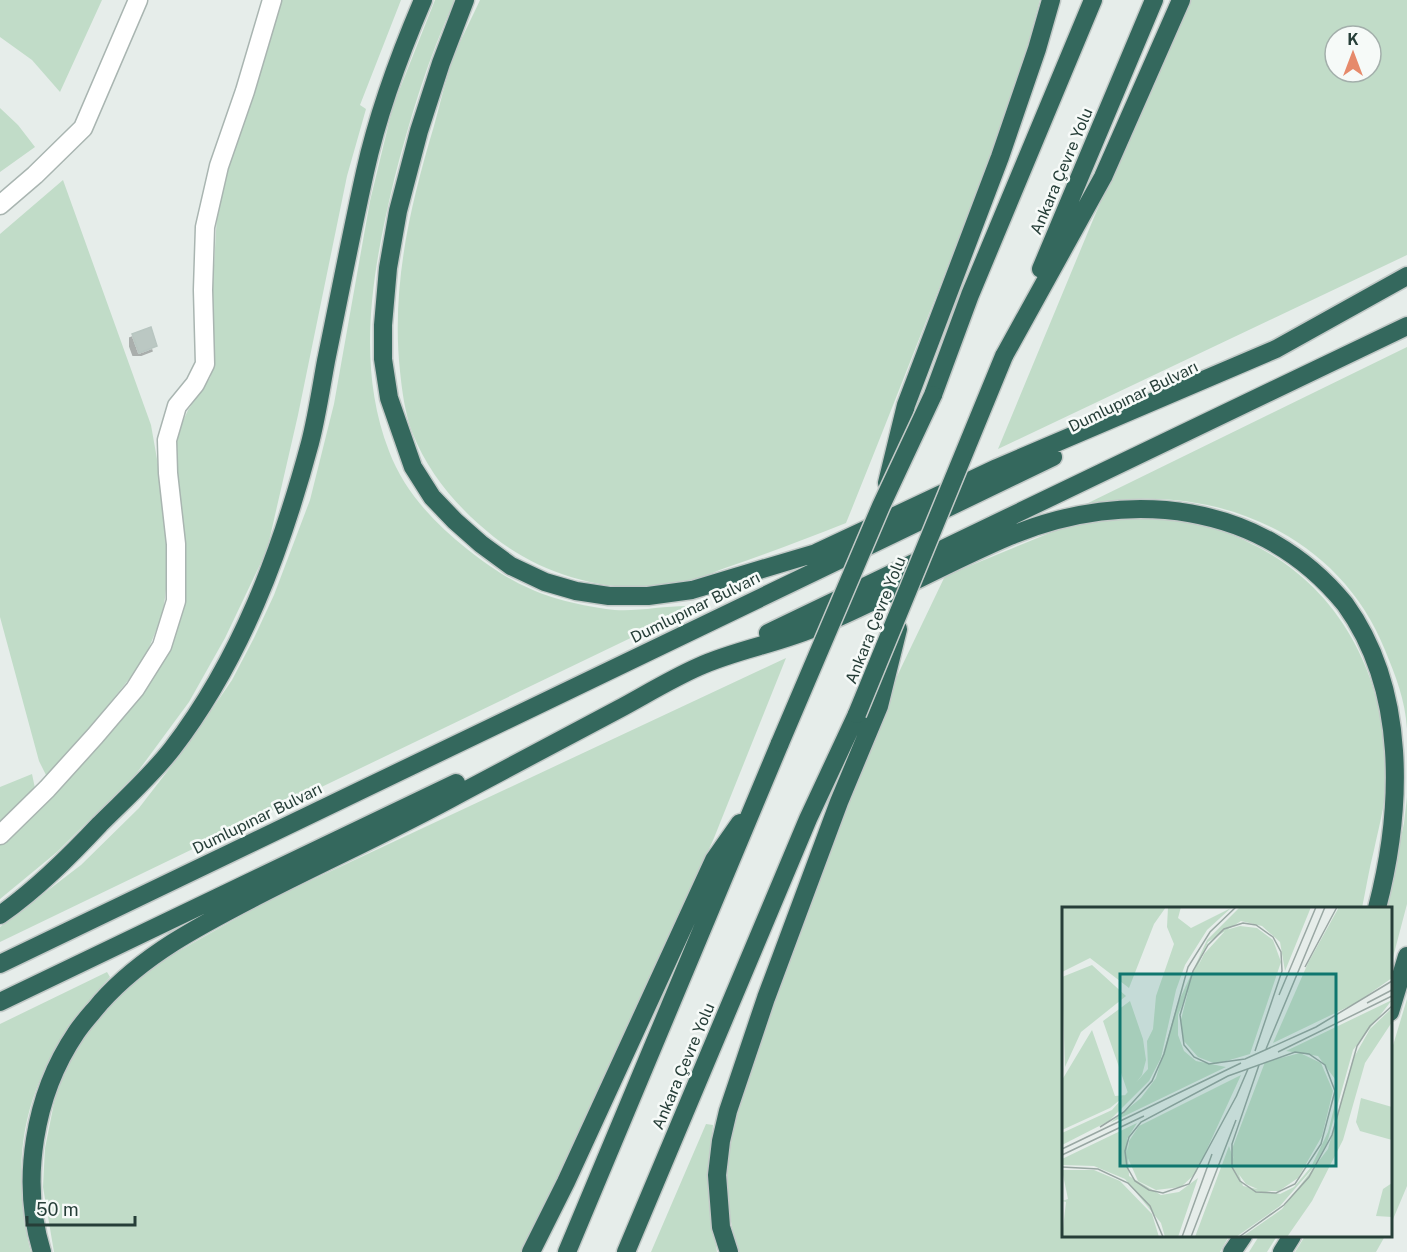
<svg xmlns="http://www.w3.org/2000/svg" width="1407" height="1252" font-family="'Public Sans',sans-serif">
	<defs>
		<filter id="shadow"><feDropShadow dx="-5" dy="5" stdDeviation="0" flood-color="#0004"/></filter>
	</defs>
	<rect width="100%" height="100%" fill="#e6edea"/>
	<path fill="#c1dcc8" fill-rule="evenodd" d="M0,0H102L60,92L32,60L0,37Z
		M280,0H401L360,105L366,109L347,176L298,415L267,550L225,638L189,702L136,774L57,852L0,899V844L151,677L181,617L183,545L174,441L188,410L210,378L215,362L211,318L217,214L230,147Z
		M435,0H455C428,58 410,118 394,180C373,269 355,363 389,451C404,491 434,523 467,549C514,586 546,600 606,609C632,613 660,606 687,606L641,633L0,942V927L81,865L139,808L186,747L232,680L254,638L274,595L310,500L334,404L370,201L393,106Z
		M480,0H1040C1017,91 982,179 948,266C914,351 881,437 846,523C806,539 766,554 725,568C709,574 691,583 675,585C611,594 545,577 494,537C459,509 429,475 412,432C405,413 402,391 400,371C391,287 410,206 434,126C440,104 445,82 452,61C460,40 471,20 480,0Z
		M1191,0H1407V255L998,449L1095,215ZM1335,36H1371V72H1335Z
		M0,108L18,125L35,147L0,172Z
		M63,180L151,425L160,476L169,564L163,614L143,662L48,779L39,761L0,617V234Z
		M1407,347V729C1405,699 1396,677 1385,650C1342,542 1232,490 1119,500C1106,501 1094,504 1082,506Z
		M1139,518C1161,519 1182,520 1203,525C1222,529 1240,538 1258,547C1341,591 1382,673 1387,765C1388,794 1380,822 1374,850C1369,869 1366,889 1362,908H1064V1236H1229L1220,1252H739L734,1237L727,1201L726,1171L728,1143L738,1103L783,973L889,693L945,576L1069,525L1108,519Z
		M786,658L714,838L617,1054L523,1252H54L43,1187L45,1148L56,1093L70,1062L87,1032L121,992L170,956L267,901Z
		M32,774L36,793L0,823V787Z
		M1407,797V904L1391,965L1390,908H1386L1404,823Z
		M107,972L110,977C47,1047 11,1114 24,1211C26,1225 27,1239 31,1252H0V1024Z
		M1407,999V1186L1391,1224V1052Z
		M706,1124L713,1125L709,1175L711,1212L717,1252H651Z
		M1259,1236H1277L1267,1252H1249Z
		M1305,1236H1385L1376,1252H1295Z"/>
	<path fill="#bbc8c3" stroke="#b8c6c1" stroke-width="1.5" filter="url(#shadow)" d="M151,327L157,346L139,353L132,334Z"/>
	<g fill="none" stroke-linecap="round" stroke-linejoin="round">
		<defs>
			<path id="minor" d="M0,205L35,175L83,128L138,0
				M0,835L47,789L95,736L135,689L162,646L176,601V544L168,473L167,440L177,406L195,384L205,364L203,290L205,227L219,166L245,91L272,0"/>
			<path id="highway" d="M465,0L441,63L419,131L398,211L388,268L383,325V359L389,398L413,467L432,497L455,521L481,544L511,566L545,582L576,591L609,596H648L692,590L816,553L997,468L1276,349L1407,276
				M1041,269L1154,0
				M1004,356L1103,177L1181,0
				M933,395L970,295L1093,0
				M887,483L906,405L1000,157L1037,49L1051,0
				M768,633L1407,326
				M0,915C37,889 69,857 100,824C124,800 151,776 172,749C241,659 281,551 310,443C317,416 321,388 326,361C339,298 351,235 365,172C378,113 399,56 423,0
				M0,964L1053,457
				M0,1002L456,783
				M1390,1012L1407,956
				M42,1252C20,1181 34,1095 76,1033C83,1022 93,1012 101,1002C144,954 201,925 257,896C325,861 394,830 461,793C514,765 567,737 619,709C645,695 671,679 698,667C737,649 782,643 821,625C885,598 946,563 1010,536C1128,487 1262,502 1345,604C1407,690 1403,808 1377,908
				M531,1252L566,1182L714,860L740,823
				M567,1252L780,743
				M626,1252L808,819L857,714
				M729,1252L721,1227L717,1175L721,1141L728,1111L766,998L839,802L879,706L898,629
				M1232,1252L1243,1236
				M1282,1252L1292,1236"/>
		</defs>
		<use href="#minor" stroke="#a9b5b1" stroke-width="21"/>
		<use href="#highway" stroke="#c2c9c7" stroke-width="21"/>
		<use href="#minor" stroke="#fff" stroke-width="18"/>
		<use href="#highway" stroke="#34685d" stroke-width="18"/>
		<defs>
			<path id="highway-bridge" d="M857,714L1004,356
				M780,743L881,506L933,395"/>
		</defs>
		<use href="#highway-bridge" stroke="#c2c9c7" stroke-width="21" stroke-linecap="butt"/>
		<use href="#highway-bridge" stroke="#34685d" stroke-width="18"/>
	</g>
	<g text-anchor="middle" stroke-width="5" stroke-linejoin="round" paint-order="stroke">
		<g font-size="16" fill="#263e38" stroke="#f6faf8">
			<text transform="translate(1061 171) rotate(-67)" y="6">Ankara Çevre Yolu</text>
			<text transform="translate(1133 396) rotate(-26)" y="6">Dumlupınar Bulvarı</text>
			<text transform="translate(695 607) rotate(-26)" y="6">Dumlupınar Bulvarı</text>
			<text transform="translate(875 620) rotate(-68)" y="6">Ankara Çevre Yolu</text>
			<text transform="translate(257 818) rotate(-26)" y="6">Dumlupınar Bulvarı</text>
			<text transform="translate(683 1066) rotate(-67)" y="6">Ankara Çevre Yolu</text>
		</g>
	</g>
	<g transform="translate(1062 907)">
		<rect width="330" height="330" fill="#e6edea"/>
		<path d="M0,0H104L92,17L67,81L28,51L0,65ZM106,0H119L116,11L129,21L169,1L145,23L123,58L114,83L99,151L87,174L47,214L0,238V226L50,203L86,162L85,134L91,122L94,89L112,37L105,20ZM178,0H249L223,64L218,35L200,19L179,14L146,35L116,108V128L122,144L134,154L164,160L48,216L79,191L94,171L115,98L145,33ZM277,0H330V71L294,96L211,136L246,56ZM178,19L195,21L211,33L219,55L188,147L154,157L136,150L121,133L119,113L128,76L142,47L164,23ZM30,58L64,89L19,125L3,160L0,70ZM330,93L291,143L265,236L251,261L218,299L174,330H133L167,239L181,279L218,287L232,280L249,260L266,225L274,193L273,172L256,149L224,144ZM68,94L81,132L84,153L80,168L66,186L41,114ZM330,101V115L303,156L281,233L250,294L225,330H180L220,302L266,242L291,152L308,122ZM30,123L53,189L64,188L48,201L0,223V173ZM238,146L259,156L271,184L260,229L236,271L217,284H200L184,277L173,262L170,242L203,155ZM179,168L134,266L119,280L94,283L76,274L65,249L67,234L77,219ZM299,191L330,200V233L298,224L294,215ZM75,216L65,232L67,269L99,288L117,285L136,271L116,330H103L99,316L63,272L32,259L0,258V252ZM0,263H32L58,274L90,307L97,330H0L4,295L0,294L6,292ZM330,276V310L314,309L321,282Z" fill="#c1dcc8"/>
		<path fill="none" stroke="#99a7a3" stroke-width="1.5" d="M243,60L275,0M217,88L254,0M305,96L330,83M204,142L263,0M193,144L220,64L219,45L211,30L194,18L181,16L162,22L146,38L131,64L118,108L122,138L132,150L147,157L183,152L254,120L330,74M216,145L330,89M175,188L127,277L101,286L87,283L73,274L65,260L63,244L67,230L79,215L166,169L233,145L247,147L263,158L273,184L259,237L233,277L214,286L194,285L178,274L170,260V237L197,158M174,190L186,162M38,220L62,205L90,174L102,147L126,60L148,25L174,0M0,242L179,156M0,248L82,209M0,260L36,262L66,276L88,299L101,330M120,330L150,247M129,330L174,213M177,330L222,298L247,270L270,228L295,139L308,119L330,99"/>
		<path fill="#0f766e" fill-opacity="0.15" stroke="#0f766e" stroke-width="3" d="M58,67H274V259H58Z"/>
		<rect width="330" height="330" fill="none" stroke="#263e38" stroke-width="3"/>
	</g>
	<g transform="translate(1353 54)"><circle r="28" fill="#f6faf8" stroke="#a3afab" stroke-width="1.5"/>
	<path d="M0-4.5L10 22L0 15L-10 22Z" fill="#e68a6b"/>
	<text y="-9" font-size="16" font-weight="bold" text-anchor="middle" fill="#263e38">K</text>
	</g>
	<path d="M27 1216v9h108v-9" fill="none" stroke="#263e38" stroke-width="3"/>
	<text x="36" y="1216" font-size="18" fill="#263e38" stroke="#f6faf8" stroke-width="4.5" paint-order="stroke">50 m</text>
</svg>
